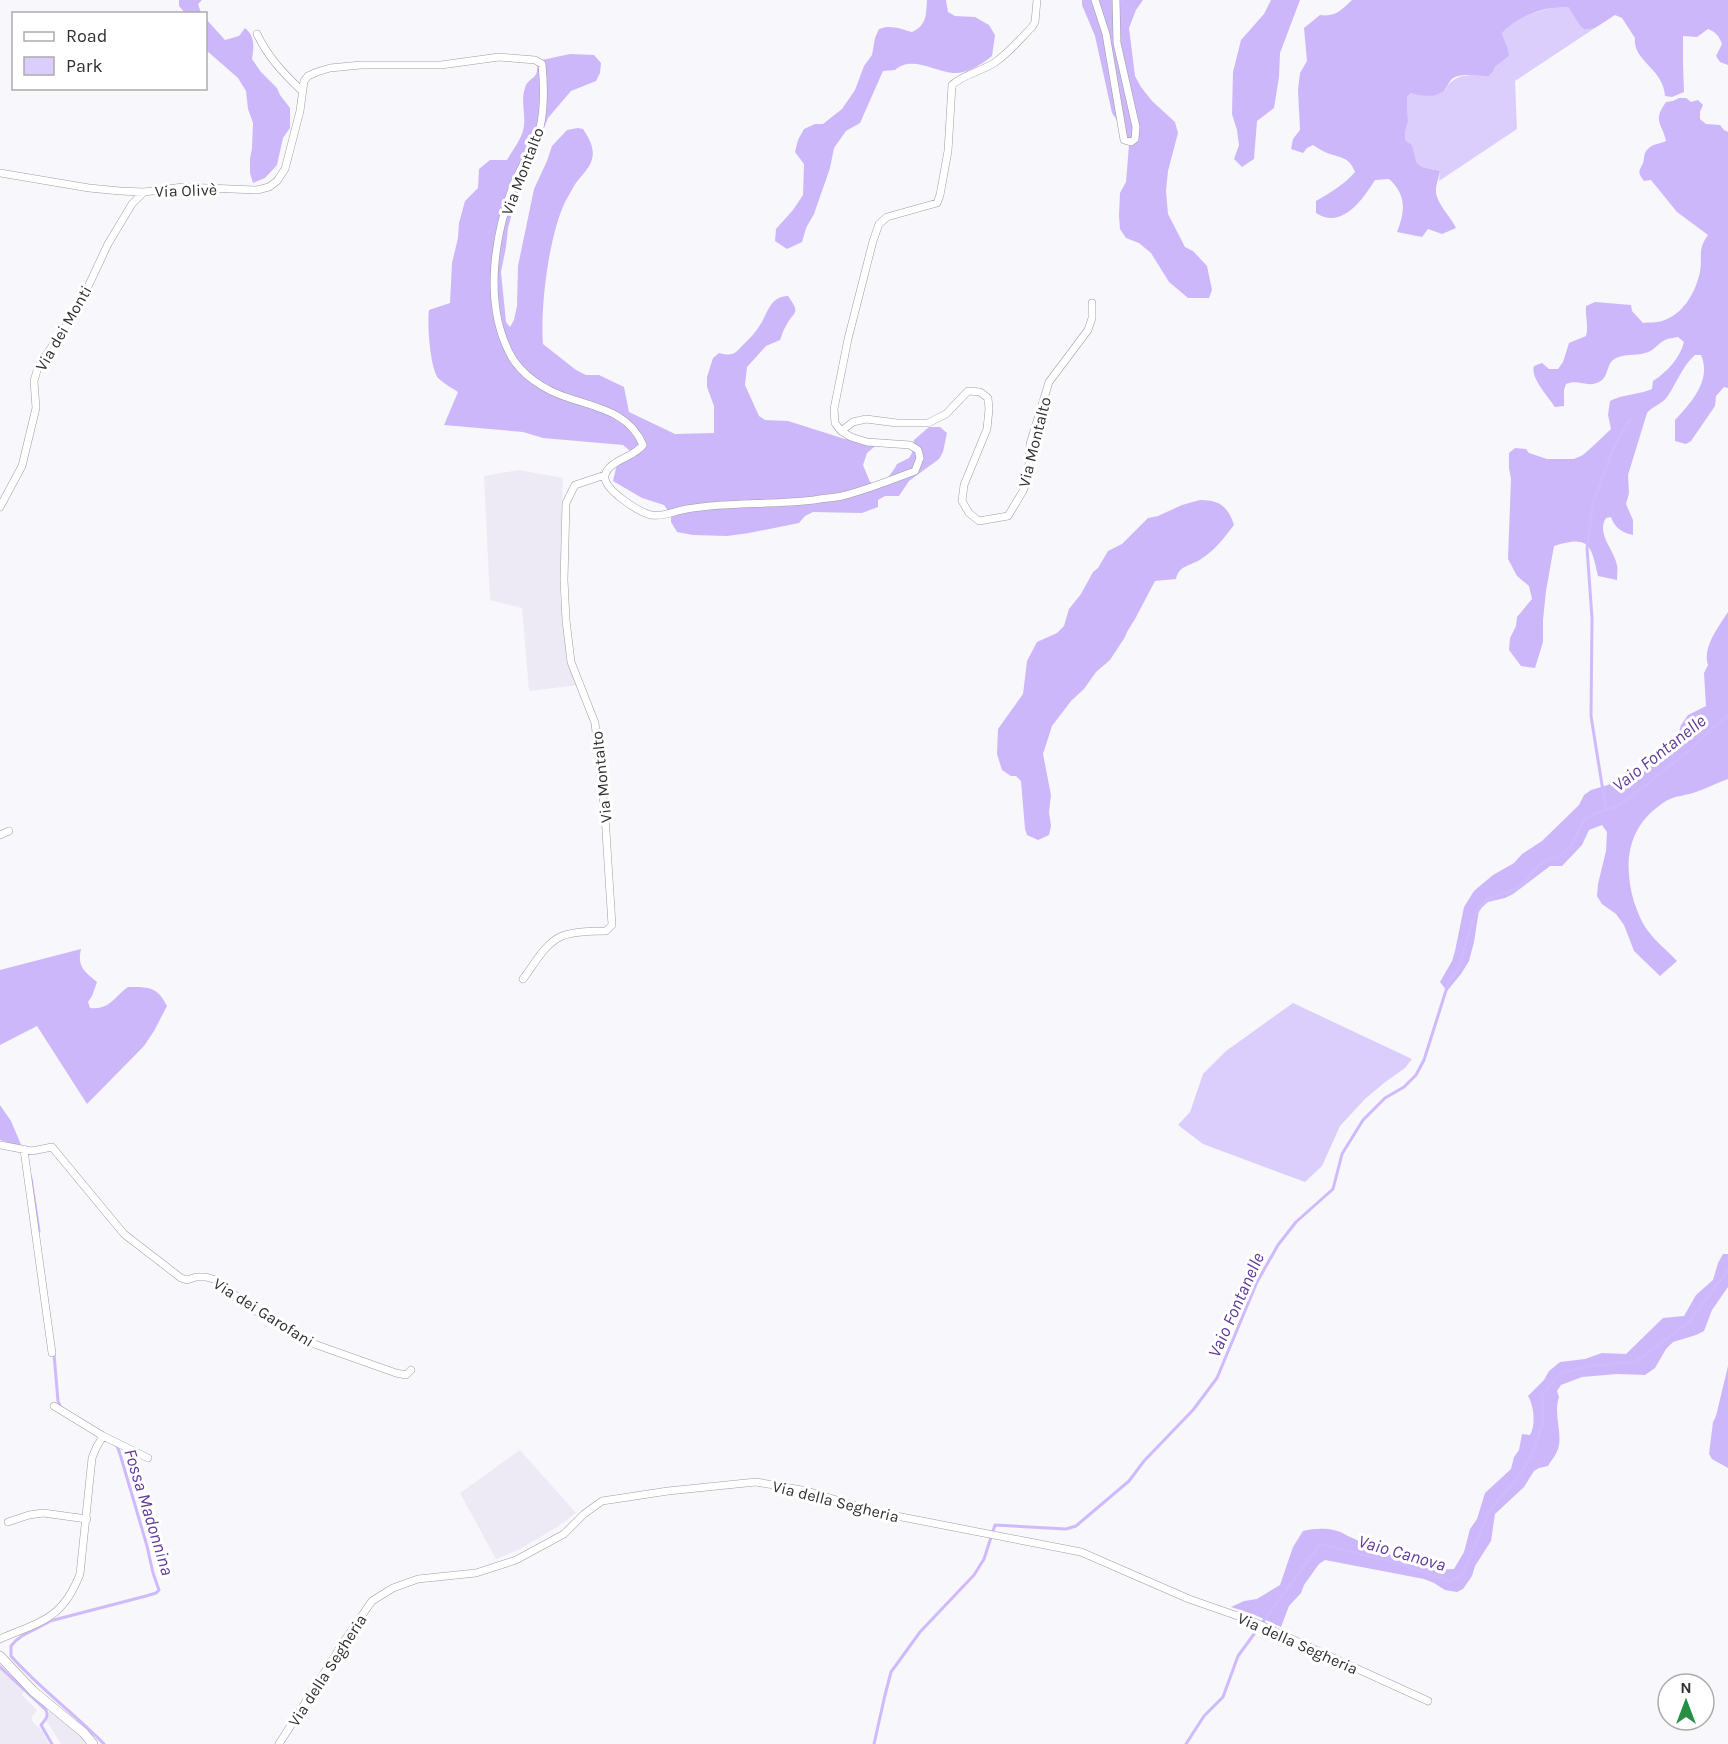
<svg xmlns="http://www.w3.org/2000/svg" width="1728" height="1744" font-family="Karla,sans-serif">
	<rect width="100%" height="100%" fill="#f8f7fb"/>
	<path fill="#edeaf6" d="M519,470L563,478L560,593L565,638L579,685L529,691L522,608L490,600L484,476Z
		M520,1450L576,1513L557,1527L520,1549L496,1559L460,1493Z
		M0,1663L28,1690L23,1692L22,1695L37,1710L32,1717V1721L42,1731L49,1744H0Z
		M51,1710L71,1726L87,1744H61L46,1720V1716Z"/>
	<path fill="#dbcefd" d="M1560,6L1568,7L1580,26L1585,30L1595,28L1515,81L1517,129L1439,181L1440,171L1422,167L1417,163L1412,145L1405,140V132L1408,122L1407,97L1411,93L1446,89C1454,72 1473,75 1489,76L1493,72L1495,67L1509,56C1509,48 1504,40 1502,33C1519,15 1536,12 1560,6Z
		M1293,1003L1412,1059L1405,1068L1384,1083L1365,1099L1340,1126L1322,1166L1305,1182L1203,1144L1178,1125L1190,1112L1203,1074L1226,1051Z"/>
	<path fill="#ccb7fa" d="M179,0H202L198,4L201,13H185L179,6Z
		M927,0H946L948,12L955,16L975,17L989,25L995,35L992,56C982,64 967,74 953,73C934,71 911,55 895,70L883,71L860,123L846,131L834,148L830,168L814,214L806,228L802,242L787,249L775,241L776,229L793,210L803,195L804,164L795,152L798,140L804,129L815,124H823L842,109L855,90L864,66L872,55L875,38L879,29C891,24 901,29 912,32C927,25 926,15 927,0Z
		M1082,0H1143L1136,10L1129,28L1135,76L1141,87L1152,101L1175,122L1178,133L1168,171L1166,191L1168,214L1185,247L1193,251L1207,266L1212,290L1209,298H1188L1169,282L1151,253L1139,243L1126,238L1120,229L1119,216L1120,193L1126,182L1129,145L1127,135L1112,113L1095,36L1082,5Z
		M1271,0H1300L1280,53L1279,77L1274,108L1257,121L1254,159L1242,167L1234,159L1239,145L1237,130L1232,114L1233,72L1241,40L1264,14Z
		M1352,0H1728V65L1720,62L1716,56L1722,44C1719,36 1716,32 1708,29L1697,37L1683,36V64L1684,92L1672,97L1665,96C1664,69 1632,60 1635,38L1622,18L1615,15L1595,28L1585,30L1580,26L1568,7C1545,6 1518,16 1502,33C1504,40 1509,48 1509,56L1495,67L1493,72L1489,76C1479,76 1464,73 1455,77C1450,79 1449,84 1446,88C1438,99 1422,96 1411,93L1407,97L1408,122L1405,132V140L1412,145L1417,163L1422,167L1440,171C1439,177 1436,184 1436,190C1435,202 1451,217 1456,228L1442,234L1428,229L1422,237L1397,232C1405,212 1407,195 1389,179L1375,180C1363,199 1342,230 1316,213V201C1330,193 1345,184 1355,172C1349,156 1340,158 1327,153C1322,151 1318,148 1313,145L1307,148L1303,153L1291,149L1293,139L1300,130L1298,90L1300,73L1307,61L1304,28L1320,15C1336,17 1340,11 1352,0Z
		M206,19L225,40L239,36L245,28C255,36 254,47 252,59L261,72L277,88L280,95L290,108V128L283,138L277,165L265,178L253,183L250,173V159L252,148L253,123L248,109L246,91L238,78L206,50Z
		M570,54L594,55L601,63L600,73L596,81L571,91L548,118L517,195L508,228L506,247L501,272L506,322L510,327L514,320L517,306L518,266L534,189L547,161L552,146L567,130L578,128L583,129C589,138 595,148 592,159C590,169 579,177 574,186C571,191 568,197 565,202C549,236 540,306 543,344L576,370L586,375H599L624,387L629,412L675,434L714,433V406L707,387V377L713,358L719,353C734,357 735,353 744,344C750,338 756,332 760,325C768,313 770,296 788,296C802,315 793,311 786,326C783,330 782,335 780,340L766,346L747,367L745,385L759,416L765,420L788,421L845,439L881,441L867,453L863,465L870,482L879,487C884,483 895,469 897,464L909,458L912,453L914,440L929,427H940L947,433L943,452L939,459L909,481L899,496H885L878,500V507L862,513L813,512L805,516L799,523L749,533L727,536L693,535L677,532L671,522V515L664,505L642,498L613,481L617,464L636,456L623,445L543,438L523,432L444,425L458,392C452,388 443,383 438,378C430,367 427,323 429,310L450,303L452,263L458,238L459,223L465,201L478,188L479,169L490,160H507C512,151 520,141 523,131C527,117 520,102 525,88C528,77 539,80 537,65L542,60Z
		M1679,98H1686L1691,102L1698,100L1703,105L1700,112V119L1706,124L1720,125L1724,130L1728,132V388L1724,387L1716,396L1715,406L1691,441L1686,444L1675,441V420C1691,403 1712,380 1701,355H1695C1682,366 1677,383 1667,397C1662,404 1653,406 1647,413L1628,475L1629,493L1626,504L1633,520V535C1622,533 1614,527 1611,517L1606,518C1596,534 1614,549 1617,565C1618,570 1617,575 1617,580L1598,576C1591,544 1589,535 1554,546L1546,591L1543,620V642L1535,668L1521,666L1509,650L1510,638L1516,626L1517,617L1532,599L1529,586L1517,576L1508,559L1511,479L1509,468V453L1515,448L1526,449L1529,453L1547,459H1574L1583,455L1592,447L1611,429L1608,415L1610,401C1623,394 1638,395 1652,389L1653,381C1667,372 1680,358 1684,342L1678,337C1674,338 1669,338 1665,340C1658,343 1653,352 1645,353C1636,356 1622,353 1613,360C1607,365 1608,375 1602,380C1589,390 1579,378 1566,384L1564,390V406L1555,407C1548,396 1530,378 1534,366L1542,363L1549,369H1558L1563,362L1569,343L1586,336C1589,326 1585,316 1586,306L1595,302L1631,305L1632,311L1643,323C1649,322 1656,323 1662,321C1682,315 1694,295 1699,276C1704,258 1696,251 1708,235L1677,212L1651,180L1644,181C1637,172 1639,172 1643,163C1645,158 1643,153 1648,149C1652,144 1660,144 1666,141C1662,122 1652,122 1666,102L1673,101Z
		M1200,500C1219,500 1228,506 1234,525C1225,537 1214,551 1201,559C1191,566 1179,565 1176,579L1155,581L1135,619L1127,632L1125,637L1110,660L1096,672L1084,689L1071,701L1052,726L1043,754L1051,795L1049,812L1051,826L1049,835L1038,840L1027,835L1025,829L1021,781L1016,776H1011L1002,770L997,754L998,729L1023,694L1027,661L1037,642L1057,633L1064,626L1069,609L1081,594L1093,572L1098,568L1108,551L1122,544L1148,518L1158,516L1182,505Z
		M1728,612V779C1717,783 1705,789 1693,793C1683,796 1672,796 1663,803C1627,827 1623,863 1634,902C1638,912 1641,922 1648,931C1656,942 1668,951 1677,961L1660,976L1634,951L1624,925L1616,914L1602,904L1597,896L1598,884L1606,851L1607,832L1602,825L1589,830L1582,845L1562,866H1550L1513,894L1505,898L1488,902L1479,910L1474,942L1469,961L1461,974L1447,991L1440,982L1452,961L1455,951L1464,907L1474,891L1493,875L1514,863L1522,854L1542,841L1579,805L1584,795L1591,790L1608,785L1618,776L1641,771L1651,766L1671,748L1676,742L1681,725L1688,715L1706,706L1704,673L1708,665C1702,648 1719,626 1728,612Z
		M81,949C77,967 84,971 97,982L92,996L88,1002L90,1008C110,1010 114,997 128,987C148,987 157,986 167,1006L154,1031L144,1046L87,1104L37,1026L0,1045V970Z
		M0,1105L11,1121L22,1147L0,1140Z
		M1723,1254H1728V1287L1712,1310L1704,1331L1696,1335L1673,1342L1666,1349L1655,1368L1645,1375L1617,1374L1582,1377L1561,1385L1557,1391L1559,1397C1553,1414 1563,1433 1558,1449C1556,1455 1551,1461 1548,1466L1539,1468L1534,1471L1524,1487L1495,1514L1491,1541L1475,1566L1472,1576L1463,1589L1457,1592L1445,1590L1434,1583L1424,1579L1325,1560L1319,1564L1304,1585L1301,1593L1289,1606L1281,1627L1255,1615L1231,1607L1244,1601L1257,1599L1280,1585L1293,1547L1303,1531C1316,1528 1334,1527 1346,1535L1380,1551L1411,1552C1427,1569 1431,1570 1454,1569L1464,1552L1470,1529L1477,1519L1485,1493L1511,1469L1514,1457L1519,1450L1522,1434L1530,1435C1536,1425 1534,1406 1528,1396L1544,1380L1549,1371L1560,1362L1585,1359L1602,1353L1626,1354L1663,1318L1684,1316L1696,1295L1713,1280L1718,1263Z
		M1728,1366V1468L1712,1459L1709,1454L1713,1422L1716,1416Z"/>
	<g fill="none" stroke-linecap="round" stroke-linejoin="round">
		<path stroke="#cfbafe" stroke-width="3" d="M1606,810L1591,716L1592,618L1587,548L1593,503L1614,447L1630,419
			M31,1178L39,1231
			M54,1354L58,1401L61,1408
			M0,1667L46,1710C49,1717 45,1720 41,1725L52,1744
			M104,1744C74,1713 39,1688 11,1656V1646C21,1633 36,1630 50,1621L146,1596L156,1593L159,1590L153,1573L147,1546L120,1454L117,1446L115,1445
			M874,1744L885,1695L891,1672L920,1632L974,1575L984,1559L995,1525L1066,1529L1076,1526L1129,1481L1144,1461L1193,1410L1217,1378L1257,1282L1278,1245L1296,1222L1333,1189L1342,1154L1363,1120L1385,1098L1404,1087L1416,1075L1424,1060L1449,981L1458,969L1474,917L1481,906L1489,898L1516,889L1526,881L1538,865L1563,854L1573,843L1584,820L1594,814L1618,806L1637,792L1693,747L1713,728L1728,716
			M1186,1744L1204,1716L1223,1697L1238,1656L1320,1544L1404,1565L1449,1581L1462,1575L1489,1511L1515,1481L1531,1457L1543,1423L1542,1395L1561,1373L1590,1366L1635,1362L1688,1323L1728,1270"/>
		<defs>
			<path id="minor" d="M1095,0L1106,34L1124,140L1131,142L1135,139L1136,127L1117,43L1116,0
				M257,34C268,57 283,73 302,91
				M0,173L89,188L120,191L144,192L183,187L257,190L269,187L277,181L285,169L300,111L304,81L308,76L317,72L330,68L361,65H441L499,57L535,60L542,64C544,84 545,118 537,137C531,154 519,169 513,186C494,237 484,302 509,352C520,375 546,391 569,398C599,408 630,413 643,445C635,457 609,460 605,475C602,489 639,512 651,515C662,517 672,512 682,510C691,508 701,507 710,506C745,503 779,504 814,500C823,498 833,498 842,496C867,490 891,480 915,471L920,458L918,450L910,445L867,442L851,437L841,431L835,423L834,409L848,339L873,241L879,224L887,217L937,203L940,195L948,151L952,85C964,74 980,72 994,63C1008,54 1020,39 1032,27L1035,22L1037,0
				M841,431L853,422L866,419L897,423H928L946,414L968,391L980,392L988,398L989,409L987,429L964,485L962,501L969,513L979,521L1008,516L1023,491L1028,478L1030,444L1049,382L1088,330L1092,318V303
				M0,507L22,466L36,408L34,381L38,367L78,308L108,244L132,204L144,192
				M0,835L9,831
				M523,979C534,965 545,943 562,936C575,931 592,931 606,931L612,925L605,816L595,723L571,662L566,620L564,580L566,503L575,485L605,475
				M0,1145L32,1151L52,1147L124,1234L181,1278L187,1280L196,1277H206L216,1280L254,1310L301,1337L317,1345L396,1373L406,1375L411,1370
				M24,1150L52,1353
				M54,1406L103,1436L148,1458
				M8,1522L29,1515L43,1513L87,1519
				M0,1639C41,1621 62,1620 80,1574L92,1458L96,1448L103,1436
				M279,1744L347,1637L372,1601L393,1588L418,1579L476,1573L516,1560L564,1534L584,1514L602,1501L668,1491L756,1482L807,1491L876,1512L1081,1552L1189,1599L1252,1621L1428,1701"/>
			<path id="tertiary" d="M0,1656L33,1691L84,1733L93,1744"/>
		</defs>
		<use href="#minor" stroke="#9e9da2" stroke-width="8"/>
		<use href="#tertiary" stroke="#9e9da2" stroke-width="10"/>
		<use href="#minor" stroke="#fff" stroke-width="7"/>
		<use href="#tertiary" stroke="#fff" stroke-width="9"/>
	</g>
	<g text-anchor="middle" stroke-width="6" stroke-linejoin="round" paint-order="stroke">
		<g font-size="16" fill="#303031" stroke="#fff">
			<text transform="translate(522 171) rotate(-69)" y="6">Via Montalto</text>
			<text transform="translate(186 190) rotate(-2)" y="6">Via Olivè</text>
			<text transform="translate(63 328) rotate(-60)" y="6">Via dei Monti</text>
			<text transform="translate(1034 442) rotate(-76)" y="6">Via Montalto</text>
			<text transform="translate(601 777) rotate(-96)" y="6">Via Montalto</text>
			<text transform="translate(264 1312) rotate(32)" y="6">Via dei Garofani</text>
			<text transform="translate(836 1501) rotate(14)" y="6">Via della Segheria</text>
			<text transform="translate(1298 1643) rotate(24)" y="6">Via della Segheria</text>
			<text transform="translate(327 1670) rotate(-57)" y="6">Via della Segheria</text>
		</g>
		<g font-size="18" font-style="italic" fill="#603a99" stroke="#fff">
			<text transform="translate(1659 753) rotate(-38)" y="6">Vaio Fontanelle</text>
			<text transform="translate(1236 1305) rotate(-66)" y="6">Vaio Fontanelle</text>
			<text transform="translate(149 1512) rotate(73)" y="6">Fossa Madonnina</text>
			<text transform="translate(1402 1553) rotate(16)" y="6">Vaio Canova</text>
		</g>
	</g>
	<rect x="12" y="12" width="195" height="78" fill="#ffffff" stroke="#acacad" stroke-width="1.5"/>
	<rect x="24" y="32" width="30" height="9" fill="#ffffff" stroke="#acacad" stroke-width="1.5"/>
	<text x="66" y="42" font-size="18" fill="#303031">Road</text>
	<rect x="24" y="57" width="30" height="18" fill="#dbcefd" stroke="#acacad" stroke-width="1.5"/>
	<text x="66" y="72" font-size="18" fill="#303031">Park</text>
	<g transform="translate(1686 1702)"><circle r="28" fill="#ffffff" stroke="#acacad" stroke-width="1.5"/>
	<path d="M0-4.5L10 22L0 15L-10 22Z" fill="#288e44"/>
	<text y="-9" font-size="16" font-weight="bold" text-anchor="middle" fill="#303031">N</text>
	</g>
</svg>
